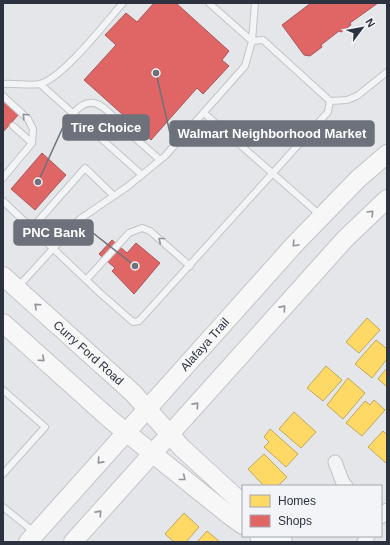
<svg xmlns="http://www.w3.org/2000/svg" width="390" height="545" font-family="Arial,sans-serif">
	<rect width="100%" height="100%" fill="#e4e6e9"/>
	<path fill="#ffd966" stroke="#c0a75b" d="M367,318L380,330L359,353L346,342Z
		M376,340L387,349V359L372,378L355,364Z
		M326,366L342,380L323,401L307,388Z
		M387,368V387L378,379Z
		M348,378L365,393L343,419L327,405Z
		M374,400L385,410L362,436L346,423L365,401L370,405Z
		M294,412L316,432L301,448L279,429Z
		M270,429L298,454L286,467L264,447L269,442L264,437Z
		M383,431L387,435V464L368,447Z
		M264,454L287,477L278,486H264L248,469Z
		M184,513L199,527L186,542H174L165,534Z
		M207,531L220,542H197Z"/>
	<path fill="#e06666" stroke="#aa565b" d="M154,3H176L229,51L222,60L229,66L203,94L197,88L151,140L84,80L116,45L105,35L126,13L137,22Z
		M311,3H378L350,23L351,25L341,32L339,31L321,45L322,47L310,56L304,55L282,25Z
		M5,101L19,114L3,132V103Z
		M42,153L66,175L35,210L11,189Z
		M112,240L127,253L136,243L160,263L134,294L112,271L115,268L99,254Z"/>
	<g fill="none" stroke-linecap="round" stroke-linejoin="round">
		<defs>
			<path id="lane" d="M209,3L252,41L263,40L330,101L347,100L357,96L387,72
				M3,84C15,83 28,86 40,84C63,78 106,22 123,3
				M40,84L142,175
				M3,96L28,119L33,129L32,143L3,178
				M73,113C76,111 79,107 83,105C97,97 110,113 118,122
				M204,113L320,215
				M13,126L32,143
				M133,136L160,160
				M3,201L100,293L133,322L139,321L328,112L330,101
				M32,228L85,168L114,196
				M86,280L129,233L142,228L150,231L190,266
				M18,287L80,219L127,187L165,156L245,66L252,41L255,3
				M3,390L45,427L3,474
				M3,507L34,532"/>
			<path id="street" d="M335,462L343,483L346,486
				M381,517L387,510
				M364,542L368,536"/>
			<g id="secondary">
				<path id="s1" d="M3,276L133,393L182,448L243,504"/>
				<path d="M3,323L111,420L229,515L243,525"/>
				<path d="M259,536L266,542"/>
				<path d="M276,536L283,542"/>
				<path id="s2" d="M28,542L294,245L358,179L387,154"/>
				<path d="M73,542L319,268L345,239L387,199"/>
			</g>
		</defs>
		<use href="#lane" stroke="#c2c4c7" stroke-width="8"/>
		<use href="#street" stroke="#c2c4c7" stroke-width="15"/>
		<use href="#secondary" stroke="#c2c4c7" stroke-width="20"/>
		<use href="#lane" stroke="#f3f4f5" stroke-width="6"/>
		<use href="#street" stroke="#f3f4f5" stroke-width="13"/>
		<use href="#secondary" stroke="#f7f7f7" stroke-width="18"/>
	</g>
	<defs><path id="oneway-chevron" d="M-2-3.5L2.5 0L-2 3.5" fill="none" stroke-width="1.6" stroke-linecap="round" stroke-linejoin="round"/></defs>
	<g stroke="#90939a">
		<use href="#oneway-chevron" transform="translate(25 116) rotate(-134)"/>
		<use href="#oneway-chevron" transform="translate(161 240) rotate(-141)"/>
	</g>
	<g stroke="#92949c">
		<use href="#oneway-chevron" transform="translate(371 213) rotate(-45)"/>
		<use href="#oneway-chevron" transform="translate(295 244) rotate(133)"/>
		<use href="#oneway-chevron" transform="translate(37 306) rotate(-138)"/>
		<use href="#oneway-chevron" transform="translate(283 308) rotate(-48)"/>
		<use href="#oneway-chevron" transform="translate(42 359) rotate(42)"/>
		<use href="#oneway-chevron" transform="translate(196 405) rotate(-48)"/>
		<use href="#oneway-chevron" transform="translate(100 461) rotate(132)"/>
		<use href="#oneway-chevron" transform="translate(183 478) rotate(39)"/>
		<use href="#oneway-chevron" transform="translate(99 513) rotate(-48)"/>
	</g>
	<g text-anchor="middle" stroke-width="4" stroke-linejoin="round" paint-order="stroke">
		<g font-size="12" fill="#2c3240" stroke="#f2f4f7">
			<text dy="4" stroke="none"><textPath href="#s2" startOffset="265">Alafaya Trail</textPath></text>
			<text dy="4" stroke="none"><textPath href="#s1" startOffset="115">Curry Ford Road</textPath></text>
		</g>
	</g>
	<path fill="none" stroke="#6c717b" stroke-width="1.5" d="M38 182L63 127M156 73L170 133M135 266L93 233"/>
	<g fill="#6c717b" stroke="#f2f4f7" stroke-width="1.5">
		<circle cx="38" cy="182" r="4"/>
		<circle cx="156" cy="73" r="4"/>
		<circle cx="135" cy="266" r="4"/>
	</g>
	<g fill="#6c717b" stroke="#6c717b" stroke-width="1.5">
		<rect x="63" y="115" width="86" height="25" rx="4"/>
		<rect x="170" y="121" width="204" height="25" rx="4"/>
		<rect x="14" y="220" width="79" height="25" rx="4"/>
	</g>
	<g font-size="13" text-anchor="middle" font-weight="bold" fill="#fff">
		<text x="106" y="132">Tire Choice</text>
		<text x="272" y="138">Walmart Neighborhood Market</text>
		<text x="54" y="237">PNC Bank</text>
	</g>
	<rect width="390" height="545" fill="none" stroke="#2c3240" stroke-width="8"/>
	<rect x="242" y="485" width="140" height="52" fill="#f2f4f7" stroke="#a3a6ae"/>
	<rect x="250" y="495" width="20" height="12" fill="#ffd966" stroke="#a3a6ae"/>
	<text x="278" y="505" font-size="12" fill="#2c3240">Homes</text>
	<rect x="250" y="515" width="20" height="12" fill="#e06666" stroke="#a3a6ae"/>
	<text x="278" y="525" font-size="12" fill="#2c3240">Shops</text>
	<g transform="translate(362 28) rotate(58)" stroke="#f2f4f7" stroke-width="3" paint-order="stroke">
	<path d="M0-3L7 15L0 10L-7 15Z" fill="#2c3240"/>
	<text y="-6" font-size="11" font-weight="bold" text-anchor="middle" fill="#2c3240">N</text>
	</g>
</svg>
